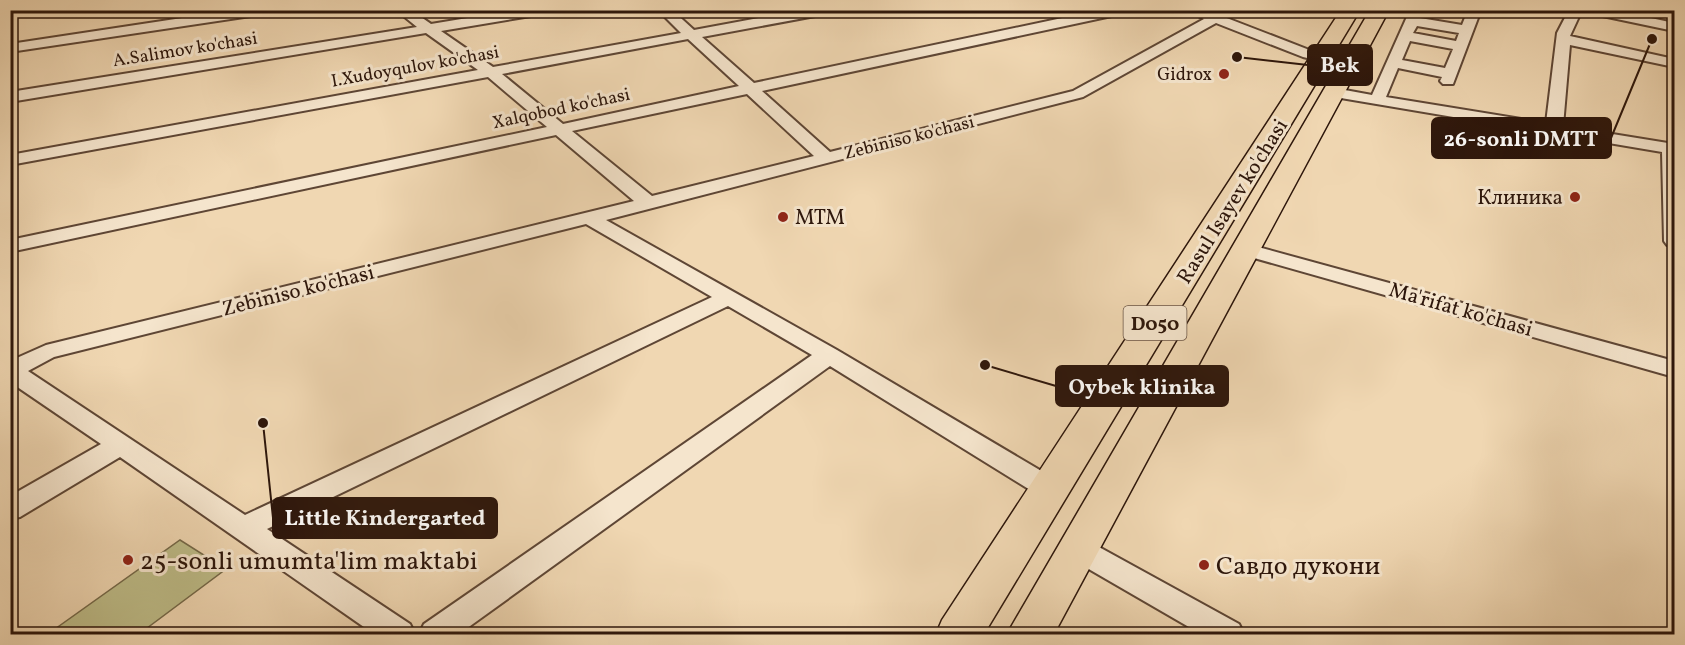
<svg xmlns="http://www.w3.org/2000/svg" width="1685" height="645" font-family="Vollkorn,serif">
	<rect width="100%" height="100%" fill="#f0d7b2"/>
	<filter id="stains"><feTurbulence type="fractalNoise" baseFrequency=".00333" numOctaves="4"/><feColorMatrix values="0 0 0 0 .2 0 0 0 0 .09 0 0 0 0 .02 0 0 0 .5 -.17"/></filter>
	<radialGradient id="worn" r=".72"><stop offset=".6" stop-color="#630" stop-opacity="0"/><stop offset="1" stop-color="#630" stop-opacity=".3"/></radialGradient>
	<path fill="#bebd89" stroke="#766a4a" stroke-width="1.5" d="M180,540L226,569L139,634H48Z"/>
	<g fill="none" stroke-linecap="round" stroke-linejoin="round">
		<defs>
			<path id="minor" d="M235,10H271L265,14L10,52V44Z
				M396,10H411L431,24L516,10H549L543,14L441,31L493,67L681,33L658,10H672L694,30L802,10H832L826,14L702,37L754,83L1100,10H1127L1121,14L762,91L830,152L1073,91L1204,19L1187,10H1206L1312,51L1356,61L1358,64L1351,68L1303,57L1216,23L1083,97L606,220L837,350L1060,482L1064,489L1060,496L1050,499L1040,496L830,366L459,634H419L424,624L812,355L728,306L267,529L410,624L415,634H374L120,457L20,517L10,519V496L101,444L10,382V361L46,345L634,201L556,135L10,252V240L547,127L488,77L10,165V155L478,70L426,33L10,102V92L417,27ZM688,39L739,86L563,124L502,74ZM747,94L814,156L652,196L572,131ZM586,224L712,297L245,515L28,371L54,357Z
				M1410,10H1423L1420,18L1462,25L1468,10H1481L1453,84H1443L1440,81L1442,77L1398,68L1386,97L1546,123L1557,33L1569,10H1582L1570,36L1674,59V67L1570,45L1563,126L1674,144V247L1667,245L1664,241L1662,152L1329,96L1326,93L1334,88L1372,95ZM1417,26L1459,33L1456,41L1413,33ZM1410,41L1453,49L1445,68L1402,60Z
				M1587,10H1614L1674,23V31L1593,14Z
				M1247,244L1674,361V377L1240,254L1237,250L1240,246Z
				M1078,537L1088,541L1239,624L1244,634H1201L1068,557L1063,549L1068,541Z"/>
			<path id="primary" d="M1341,10H1360L984,634H936L942,620Z
				M1370,10H1389L1054,634H1007Z"/>
		</defs>
		<use href="#minor" stroke="#5e4635" stroke-width="4"/>
		<use href="#primary" stroke="#2d160b" stroke-width="3"/>
		<use href="#minor" fill="#f5e5cd" fill-rule="evenodd"/>
		<use href="#primary" fill="#f0d7b2" fill-rule="evenodd"/>
	</g>
	<g fill="#8f2418" stroke="#f5e5cd" stroke-width="2">
		<circle cx="1224" cy="74" r="6"/>
		<circle cx="1575" cy="197" r="6"/>
		<circle cx="783" cy="217" r="6"/>
		<circle cx="128" cy="560" r="6"/>
		<circle cx="1204" cy="565" r="6"/>
	</g>
	<g text-anchor="middle" stroke-width="6" stroke-linejoin="round" paint-order="stroke">
		<g font-size="18" fill="#2d160b" stroke="#f5e5cd">
			<text transform="translate(185 49) rotate(-9)" y="6">A.Salimov ko'chasi</text>
			<text transform="translate(415 66) rotate(-10)" y="6">I.Xudoyqulov ko'chasi</text>
			<text transform="translate(561 108) rotate(-12)" y="6">Xalqobod ko'chasi</text>
			<text transform="translate(909 137) rotate(-14)" y="6">Zebiniso ko'chasi</text>
		</g>
		<g font-size="18" fill="#2d160b" stroke="#f5e5cd" text-anchor="end">
			<text x="1212" y="80">Gidrox</text>
		</g>
		<rect fill="#f5e5cd" stroke="#695445" stroke-width="1.5" x="1123.5" y="306" width="63" height="34" rx="4.5"/>
		<g font-size="20" font-weight="bold" fill="#2d160b">
			<text x="1155" y="330">D050</text>
		</g>
		<g font-size="21" fill="#2d160b" stroke="#f5e5cd" text-anchor="end">
			<text x="1563" y="204">Клиника</text>
			<text x="795" y="224" text-anchor="start">MTM</text>
		</g>
		<g font-size="21" fill="#2d160b" stroke="#f5e5cd">
			<text transform="translate(1232 201) rotate(-58)" y="7">Rasul Isayev ko'chasi</text>
			<text transform="translate(298 290) rotate(-14)" y="7">Zebiniso ko'chasi</text>
			<text transform="translate(1461 309) rotate(16)" y="7">Ma'rifat ko'chasi</text>
		</g>
		<g font-size="26" fill="#2d160b" stroke="#f5e5cd" text-anchor="start">
			<text x="140" y="569">25-sonli umumta'lim maktabi</text>
			<text x="1216" y="574">Савдо дукони</text>
		</g>
	</g>
	<path fill="none" stroke="#2d160b" stroke-width="2" d="M1237 57L1308 65M1652 39L1611 138M985 365L1056 386M263 423L273 518"/>
	<g fill="#2d160b" stroke="#f5e5cd" stroke-width="2">
		<circle cx="1237" cy="57" r="6"/>
		<circle cx="1652" cy="39" r="6"/>
		<circle cx="985" cy="365" r="6"/>
		<circle cx="263" cy="423" r="6"/>
	</g>
	<g fill="#2d160b" stroke="#2d160b" stroke-width="2">
		<rect x="1308" y="45" width="64" height="40" rx="6"/>
		<rect x="1432" y="118" width="179" height="40" rx="6"/>
		<rect x="1056" y="366" width="172" height="40" rx="6"/>
		<rect x="273" y="498" width="224" height="40" rx="6"/>
	</g>
	<g font-size="22" text-anchor="middle" font-weight="bold" fill="#fff">
		<text x="1340" y="72">Bek</text>
		<text x="1521" y="146">26-sonli DMTT</text>
		<text x="1142" y="394">Oybek klinika</text>
		<text x="385" y="525">Little Kindergarted</text>
	</g>
	<rect width="1685" height="645" fill="none" stroke="#f0d7b2" stroke-width="36"/>
	<rect x="12" y="12" width="1661" height="621" fill="none" stroke="#2d160b" stroke-width="3"/>
	<rect x="18" y="18" width="1649" height="609" fill="none" stroke="#2d160b" stroke-width="1.5"/>
	<rect width="100%" height="100%" filter="url(#stains)"/>
	<rect width="100%" height="100%" fill="url(#worn)"/>
</svg>
